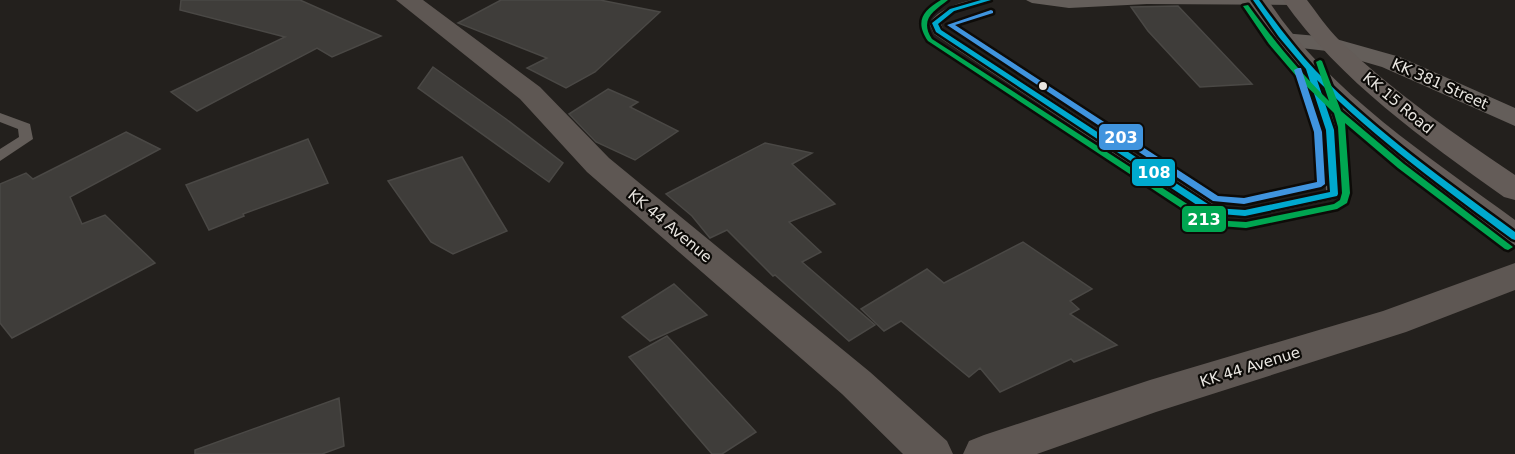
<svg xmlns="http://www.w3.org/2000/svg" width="1515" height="454" font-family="'DejaVu Sans',sans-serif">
	<rect width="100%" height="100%" fill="#23201d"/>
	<path fill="#3f3d3a" stroke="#4a4845" stroke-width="1.5" d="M181,0H300L381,36L332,57L317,48L197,111L171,92L285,37L180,10Z
		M501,0H600L660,12L595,72L566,88L527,68L547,58L458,23Z
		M1178,6L1252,84L1200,87L1148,31L1131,7Z
		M433,67L506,119L563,163L549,182L418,88Z
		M608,89L638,102L630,107L678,131L635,160L596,142L569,114Z
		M126,132L160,149L70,197L82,224L105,215L155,263L12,338L0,323V184L26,173L33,179Z
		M308,139L328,183L243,214L244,216L209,230L186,185Z
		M765,143L812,153L792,164L835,204L789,222L821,252L802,262L875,325L849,341L775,275L773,276L727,230L710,238L692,216L666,194Z
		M462,157L507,231L453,254L431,242L388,181Z
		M1023,242L1092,289L1070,301L1079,309L1070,314L1117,345L1074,362L1071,359L1000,392L980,368L969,377L901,321L884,331L861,309L927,269L944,283Z
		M674,284L707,315L650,341L622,317Z
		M667,336L756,432L722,454H712L629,357Z
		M339,398L344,446L322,454H195V450Z"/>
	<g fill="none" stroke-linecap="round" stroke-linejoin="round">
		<path fill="#645e5a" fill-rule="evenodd" d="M972,0H994L956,12L941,23L943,29L1216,206L1245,208L1326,191L1323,130L1302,69L1309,65L1314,66L1337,130L1342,194L1334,199L1245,218L1206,215L934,34L929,23C940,9 955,4 972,0Z
			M1026,0H1300L1302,2L1296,5L1147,4L1069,8L1032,3Z
			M0,113L30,124L33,139L0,161V149L19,137L18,129L0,122Z"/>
		<path fill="#645e5a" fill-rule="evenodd" d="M1283,33L1329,37L1400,57L1515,108V126L1382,67L1327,51L1275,45L1271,40L1275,35Z"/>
		<path fill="#5e5753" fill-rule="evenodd" d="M396,0H423L540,87L609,158L870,372L947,441L953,454H903L842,394L587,172L520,99Z
			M1515,263V290L1406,332L1156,412L1037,454H963L969,441L984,435L1150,380L1383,311Z"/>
		<path fill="#645c58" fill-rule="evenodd" d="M1244,0H1268C1328,92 1428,156 1515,220V248L1503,245C1411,172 1307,102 1244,0Z
			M1283,0H1307C1317,13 1327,28 1339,40C1392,91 1454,134 1515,175V200L1504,197C1424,140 1340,81 1283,0Z"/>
		<defs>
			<path id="bus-1" d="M981,0H991L954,11L938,24L941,30L1214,208L1245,210L1330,192L1326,130L1306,69L1279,37L1253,0H1259C1277,25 1296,50 1316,71C1376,132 1447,182 1515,232V240L1512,239C1445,189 1377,140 1317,80L1334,130L1338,194L1337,196L1245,216L1209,213L936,32L932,23L950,9Z"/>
			<path id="bus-2" d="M941,0H948C934,11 919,19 932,39L1212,220L1246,222L1334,204L1340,200L1342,193L1338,127L1334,113L1298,78L1269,44L1243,6L1248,5C1274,41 1298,70 1329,101L1316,62L1320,60L1322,61L1341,111L1404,164L1513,247L1508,250L1505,249L1398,168L1345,123L1350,193L1347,203L1337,209L1246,228L1207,225L928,41C915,22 922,11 941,0Z"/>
			<path id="bus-3" d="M991,10L993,11V13L955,25L1218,196L1244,198L1317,182L1314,132L1294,70L1298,68H1301L1322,132L1325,184L1321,187L1244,204L1213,201L947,25Z"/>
		</defs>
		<use href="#bus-1" stroke="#0d0b08" stroke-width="5"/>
		<use href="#bus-2" stroke="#0d0b08" stroke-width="5"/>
		<use href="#bus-3" stroke="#0d0b08" stroke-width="5"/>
		<use href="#bus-1" fill="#00a9ce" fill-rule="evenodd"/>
		<use href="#bus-2" fill="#00a651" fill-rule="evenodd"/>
		<use href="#bus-3" fill="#4094de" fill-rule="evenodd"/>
	</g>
	<circle fill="#e9e6e1" stroke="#0d0b08" stroke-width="2" cx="1043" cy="86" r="5"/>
	<g text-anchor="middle" stroke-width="4.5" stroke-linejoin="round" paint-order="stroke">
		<g font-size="15" fill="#e9e6e1" stroke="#0d0b08">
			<text transform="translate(1440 84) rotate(24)" y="5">KK 381 Street</text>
			<text transform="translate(1398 103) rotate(40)" y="5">KK 15 Road</text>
			<text transform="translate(670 226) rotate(40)" y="5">KK 44 Avenue</text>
			<text transform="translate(1250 367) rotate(-17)" y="5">KK 44 Avenue</text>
		</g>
	</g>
	<g stroke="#0d0b08" stroke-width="2">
		<rect x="1098" y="123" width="46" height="28" rx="6" fill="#4094de"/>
		<rect x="1131" y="158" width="45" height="29" rx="6" fill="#00a9ce"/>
		<rect x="1181" y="205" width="46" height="28" rx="6" fill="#00a651"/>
	</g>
	<g font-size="16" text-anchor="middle" font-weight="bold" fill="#fff">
		<text x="1121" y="143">203</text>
		<text x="1154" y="178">108</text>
		<text x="1204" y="225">213</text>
	</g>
</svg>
